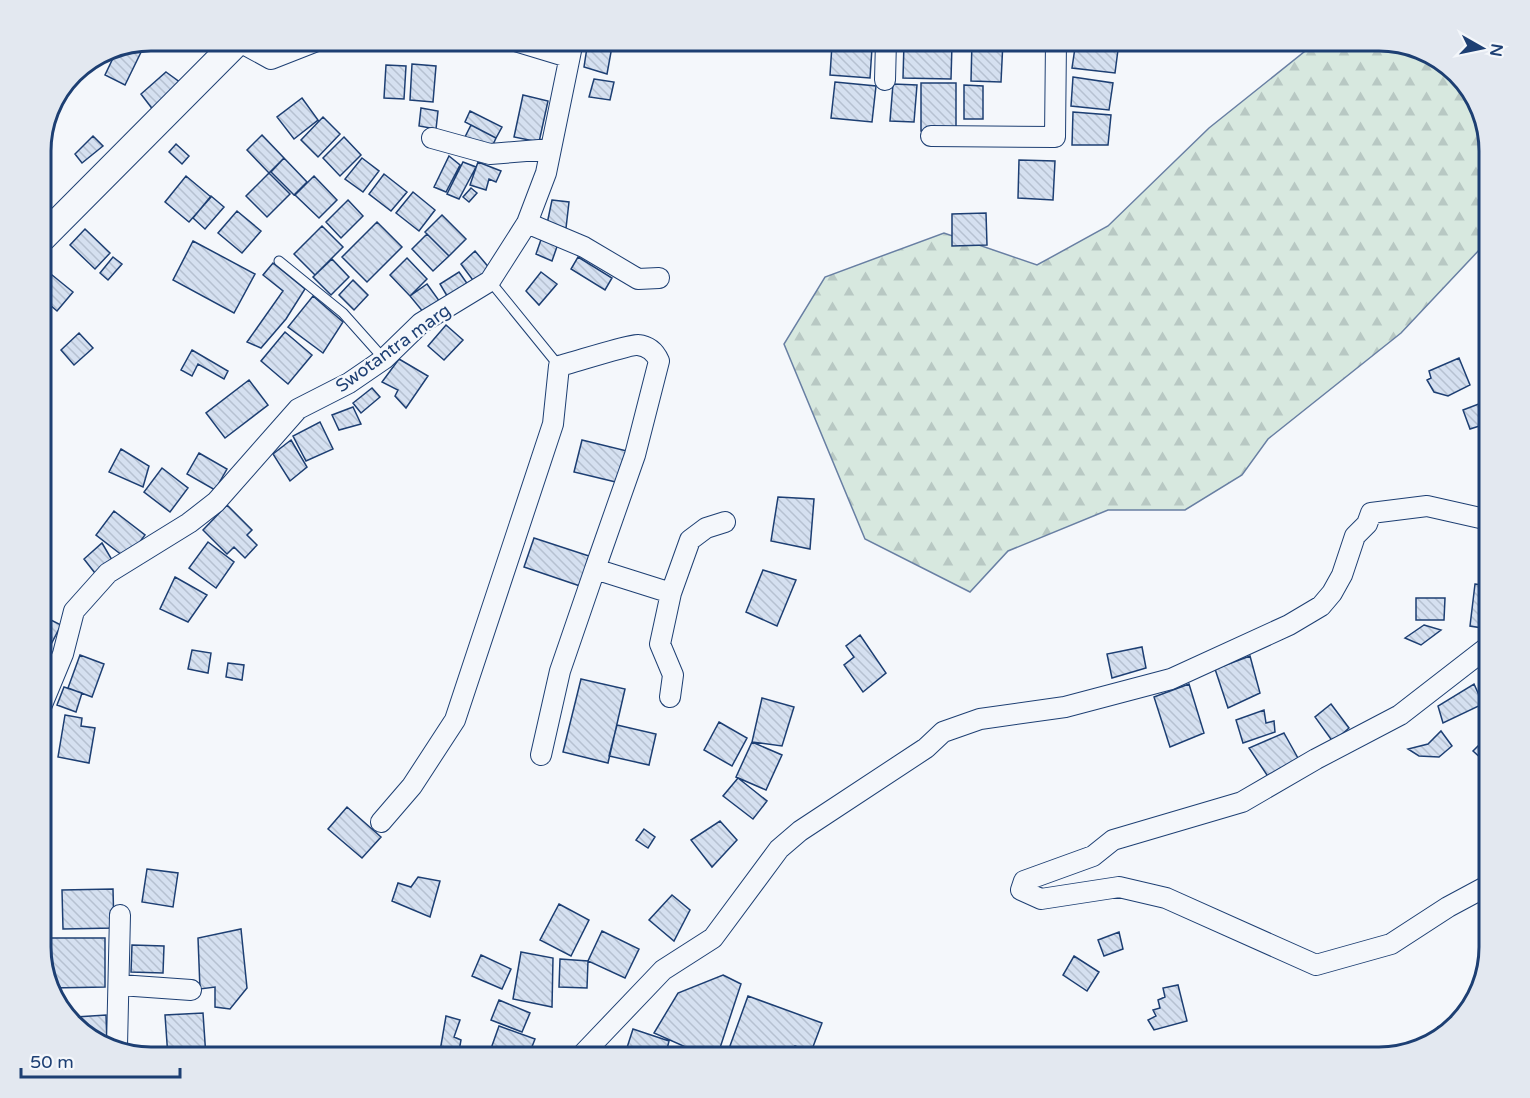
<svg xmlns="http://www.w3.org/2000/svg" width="1530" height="1098" font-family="'Varela Round',sans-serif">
	<defs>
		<pattern id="forest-firs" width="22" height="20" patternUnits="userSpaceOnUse" patternTransform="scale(1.5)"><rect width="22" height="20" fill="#d7e8df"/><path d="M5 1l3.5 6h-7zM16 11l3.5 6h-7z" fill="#b8c8c3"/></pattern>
		<pattern id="building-back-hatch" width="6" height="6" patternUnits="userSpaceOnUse" patternTransform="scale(1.5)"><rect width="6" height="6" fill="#d5e0f0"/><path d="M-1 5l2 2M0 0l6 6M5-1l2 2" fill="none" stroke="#b6c1d1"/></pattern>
	</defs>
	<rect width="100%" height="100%" fill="#f4f7fb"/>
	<path fill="url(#forest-firs)" stroke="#687fa3" stroke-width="1.5" d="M1344,41H1380L1446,63L1478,102L1489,150V248H1481L1401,333L1268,439L1242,475L1185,510H1108L1008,551L970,592L865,539L784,344L825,277L944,233L1037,265L1108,226L1209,128L1314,44Z"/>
	<path fill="url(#building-back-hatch)" stroke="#1d3f73" stroke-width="1.5" d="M588,41H613L607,74L584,67Z
		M972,41H1003L1001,82L971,81Z
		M1076,41L1119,42L1115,73L1072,68Z
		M146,42L125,85L105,75L115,54Z
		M904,43L952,44L951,79L903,78Z
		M832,45L872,48L870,78L830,75Z
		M412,64L436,66L433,102L410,100Z
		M386,65L406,66L404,99L384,98Z
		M166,72L181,83L157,115L141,94Z
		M1073,77L1113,83L1109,110L1071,106Z
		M594,79L614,82L610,100L589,97Z
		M835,82L876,86L872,122L831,118Z
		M921,83H956V131H921Z
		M893,84L917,85L914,122L890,121Z
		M964,85L983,86V119H964Z
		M523,95L548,101L539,142L514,137Z
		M302,98L318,120L294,139L277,117Z
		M421,108L438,111L436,129L419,126Z
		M470,111L502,127L496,138L465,122Z
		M1073,112L1111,115L1108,145H1072Z
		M323,117L340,134L318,157L301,140Z
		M471,125L496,138L490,151L464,139Z
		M262,135L284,158L269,173L247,150Z
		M93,136L103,146L82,163L75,154Z
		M344,137L361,155L340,176L323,158Z
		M176,144L189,156L182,164L169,152Z
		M449,156L460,165L446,192L434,187Z
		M284,158L307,182L294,195L271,172Z
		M362,158L379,171L363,192L345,179Z
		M1019,160L1055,161L1053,200L1018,198Z
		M463,162L476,167L459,199L447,194Z
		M478,162L501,171L496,182L489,179L486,190L470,185Z
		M41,172L50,181L41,192Z
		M269,173L290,194L267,217L246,196Z
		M384,174L407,192L391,211L369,194Z
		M186,176L211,197L189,222L165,202Z
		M314,176L337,200L319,218L295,195Z
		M471,188L477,193L469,202L463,197Z
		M413,192L435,210L419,231L396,213Z
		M211,196L224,207L205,229L193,218Z
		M348,200L363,216L341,238L326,222Z
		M552,200L569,202L566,228L547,224Z
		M237,211L261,231L242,253L218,233Z
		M986,213L987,245L952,246V214Z
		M442,215L466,239L449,256L425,232Z
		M377,222L402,247L367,282L342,257Z
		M322,226L343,247L315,275L294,254Z
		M85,229L110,253L95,269L70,245Z
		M544,231L560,238L552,261L536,254Z
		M427,234L449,256L433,271L412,249Z
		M193,241L255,274L234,313L173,280Z
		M475,251L491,270L475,283L461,264Z
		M113,257L122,264L108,280L100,273Z
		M578,257L612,278L605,290L571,269Z
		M407,258L427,279L410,296L390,275Z
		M332,259L349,277L331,295L313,277Z
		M273,263L305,289L286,319L261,348L247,342L283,291L263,275Z
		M41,266L73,292L57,311L41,297Z
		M459,272L471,289L450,301L440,284Z
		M541,272L557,284L539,305L526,291Z
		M353,280L368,295L354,310L339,295Z
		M427,284L440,302L424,313L410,296Z
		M313,296L343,322L323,353L288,327Z
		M446,325L463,340L444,360L428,346Z
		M285,332L312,355L288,384L261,361Z
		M79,333L93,348L74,365L61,350Z
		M192,350L228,371L224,379L198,364L192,376L181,370Z
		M1459,358L1470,385L1448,396L1434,392L1427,380L1431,378L1429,371Z
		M399,359L428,376L406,408L395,396L398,390L382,382Z
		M249,380L268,405L225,438L206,413Z
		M372,388L380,397L361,413L353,403Z
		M1489,400V423L1470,429L1463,410Z
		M353,407L361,424L339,430L332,415Z
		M320,422L333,449L306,461L293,436Z
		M291,440L307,467L290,481L273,454Z
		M582,440L627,451L620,483L574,472Z
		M121,449L149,466L143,487L109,472Z
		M199,453L227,469L215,490L187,474Z
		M162,468L188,488L170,512L144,492Z
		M778,497L814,499L810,549L771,541Z
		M227,505L252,530L247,535L257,545L245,558L234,547L227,554L203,530Z
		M114,511L145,535L127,559L96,535Z
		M534,538L589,556L580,586L524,567Z
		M208,542L234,562L216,588L189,568Z
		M102,543L115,565L98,577L84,559Z
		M763,570L796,580L777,626L746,612Z
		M175,577L207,595L188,622L160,609Z
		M1475,584L1489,586V629L1470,626Z
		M1416,598H1445L1444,620H1416Z
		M41,615L61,625L46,654L41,651Z
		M1424,625L1441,630L1421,645L1405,638Z
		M860,635L886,673L863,692L844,665L854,657L846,646Z
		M1142,647L1146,668L1112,678L1107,654Z
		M192,650L211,653L208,673L188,669Z
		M80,655L104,664L92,697L68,688Z
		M1250,656L1260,693L1228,708L1215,669Z
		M41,662L52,666L41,698Z
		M228,663L244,665L242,680L226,677Z
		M581,679L625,689L608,763L563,752Z
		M1189,684L1204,733L1170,747L1154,697Z
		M1474,684L1483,704L1443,723L1438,706Z
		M64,687L82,693L76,712L57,705Z
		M762,698L794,707L782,746L752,742Z
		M1331,704L1349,728L1333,742L1315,717Z
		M1264,710L1266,723L1274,721L1275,732L1243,743L1236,720Z
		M65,715L82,718L81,726L95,728L89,763L58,757Z
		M719,722L747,738L732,766L704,750Z
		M617,725L656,734L649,765L609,756Z
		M1441,731L1452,746L1439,757L1419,756L1408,749L1428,744Z
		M1284,733L1299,760L1269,778L1249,748Z
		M1489,735V762L1483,760L1473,751Z
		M752,742L782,755L766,790L736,777Z
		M738,778L767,801L753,819L723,796Z
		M347,807L381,837L362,858L328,829Z
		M720,821L737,840L712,867L691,840Z
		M644,829L655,837L648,848L636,840Z
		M147,869L178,873L173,907L142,902Z
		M418,877L440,881L430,917L392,901L398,883L411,887Z
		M113,889L114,928L63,929L62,890Z
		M672,895L690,910L674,941L649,920Z
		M559,904L589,920L571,956L540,940Z
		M241,929L247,988L230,1009L215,1007V987L200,989L198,938Z
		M602,931L639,949L625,978L588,961Z
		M1119,932L1123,949L1104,956L1098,940Z
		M51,938H105V987L52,988Z
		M132,945L164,946L163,973L131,972Z
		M521,952L553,958L552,1007L513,999Z
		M481,955L511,969L502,989L472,976Z
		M1074,956L1099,972L1087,991L1063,975Z
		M560,959L588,961L587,988L559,987Z
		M723,975L741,984L717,1057H708L654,1033L678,993Z
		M1178,985L1187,1021L1154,1030L1148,1020L1156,1016L1153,1010L1160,1008L1158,1000L1165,997L1163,988Z
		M748,996L822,1023L811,1052L795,1046L790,1057H726Z
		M499,1000L530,1013L522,1032L491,1020Z
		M203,1013L206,1057H168L165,1015Z
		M1466,1014H1467L1441,1035L1438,1027Z
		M106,1015L107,1043L84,1035L76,1026V1017Z
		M446,1016L460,1020L454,1037L461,1040L459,1051L467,1053L466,1057H468H439Z
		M499,1026L535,1039L528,1057H488Z
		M633,1029L669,1041L667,1049L692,1057H624Z"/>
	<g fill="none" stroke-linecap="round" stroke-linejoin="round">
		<defs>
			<path id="service" d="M279,261L343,313L384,359
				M490,281L559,366"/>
			<path id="minor" d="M238,41L271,59L317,41
				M515,41L568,57
				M885,80L886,41
				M931,136L1055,137L1056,41
				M432,138L490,154L551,149
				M527,223L584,247L638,279L659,278
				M1489,646L1400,715L1316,759L1242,802L1113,840L1093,856L1024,881L1021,890L1041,899L1119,887L1166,898L1316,965L1391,944L1448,907L1489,885
				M670,697L673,675L660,644L671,593L690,540L706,528L725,522
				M41,707L63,654L74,611L108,573L189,523L216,502L298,409L349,383L384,359L421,323L490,281L527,223L546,173L573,41
				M541,755L560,671L595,569
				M381,822L412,786L455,720L553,424L559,366C572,363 630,344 638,345C648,346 655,352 659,361L635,455L595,569L671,593
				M120,985L191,990
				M117,1046L120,915
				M580,1057L663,970L713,938L779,849L800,831L926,748L943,732L980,719L1065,707L1171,679L1289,625L1321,606L1332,593L1342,575L1355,536L1367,524L1371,513L1427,506L1489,520"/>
			<path id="secondary" d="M41,239L238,41"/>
		</defs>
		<use href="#service" stroke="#1d3f73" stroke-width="11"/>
		<use href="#minor" stroke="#1d3f73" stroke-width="22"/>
		<use href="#secondary" stroke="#1d3f73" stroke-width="29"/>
		<use href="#service" stroke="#f4f7fb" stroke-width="9"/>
		<use href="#minor" stroke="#f4f7fb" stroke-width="20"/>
		<use href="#secondary" stroke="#f4f7fb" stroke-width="27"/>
	</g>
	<g text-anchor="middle" stroke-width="4.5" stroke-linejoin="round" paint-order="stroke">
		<g font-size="18" fill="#1d3f73" stroke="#f4f7fb">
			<text transform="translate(393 348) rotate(-36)" y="6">Swotantra marg</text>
		</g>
	</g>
	<path d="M0 0H1530V1098H0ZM151 51H1379A100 100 0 0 1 1479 151V947A100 100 0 0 1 1379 1047H151A100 100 0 0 1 51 947V151A100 100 0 0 1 151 51Z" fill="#e3e8f0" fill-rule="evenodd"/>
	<path fill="none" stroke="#1d3f73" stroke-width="3" d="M151 51H1379A100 100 0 0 1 1479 151V947A100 100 0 0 1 1379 1047H151A100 100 0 0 1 51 947V151A100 100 0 0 1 151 51Z"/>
	<g transform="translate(1482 48) rotate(99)" stroke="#f4f7fb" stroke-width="4.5" paint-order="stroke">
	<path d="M0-4.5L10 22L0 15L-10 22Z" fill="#1d3f73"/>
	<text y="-9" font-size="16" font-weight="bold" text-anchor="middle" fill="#1d3f73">N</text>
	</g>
	<path d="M21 1068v9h159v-9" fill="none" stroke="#1d3f73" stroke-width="3"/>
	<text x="30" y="1068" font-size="18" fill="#1d3f73" stroke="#f4f7fb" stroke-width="4.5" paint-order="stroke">50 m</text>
</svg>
